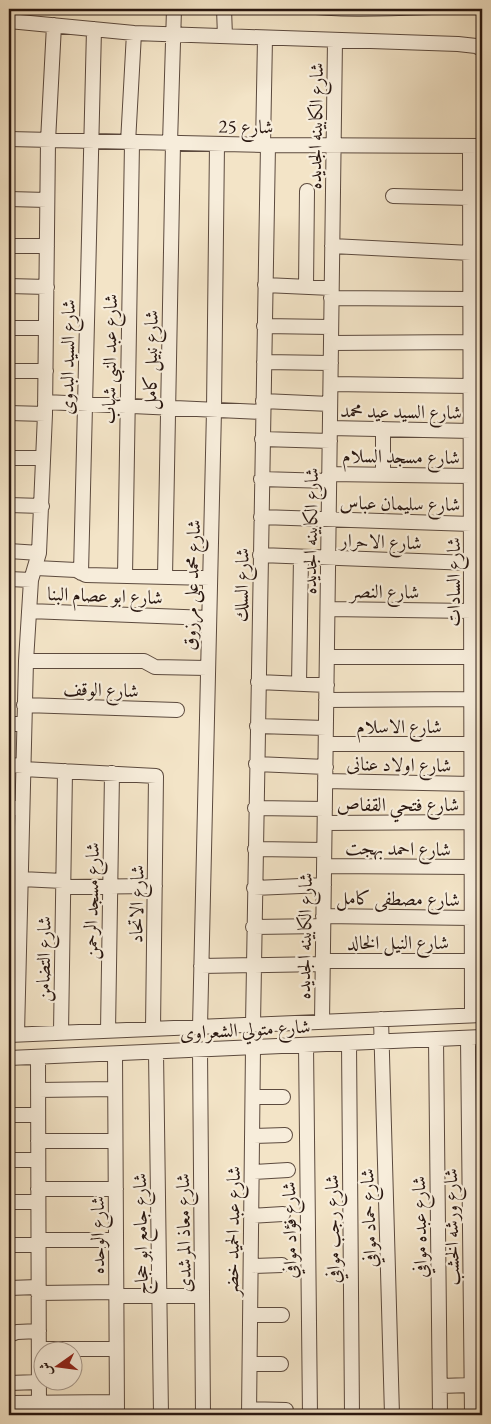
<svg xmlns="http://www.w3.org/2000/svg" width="491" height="1424" font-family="'EB Garamond',Amiri,serif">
	<rect width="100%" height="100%" fill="#f3e4c7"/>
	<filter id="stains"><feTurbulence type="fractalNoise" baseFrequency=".004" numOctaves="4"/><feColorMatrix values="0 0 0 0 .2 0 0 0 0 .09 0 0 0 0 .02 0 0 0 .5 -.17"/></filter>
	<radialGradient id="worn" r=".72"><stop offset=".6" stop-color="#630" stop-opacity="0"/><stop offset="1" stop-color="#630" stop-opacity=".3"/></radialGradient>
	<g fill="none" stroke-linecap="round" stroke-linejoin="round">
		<defs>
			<path id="service" d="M299,9C360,16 421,9 482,10"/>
			<path id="minor" d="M224,9L225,36
				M9,21L134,33L458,44L476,46L482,49
				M9,139L263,145L482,146
				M128,143L134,33
				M170,143L174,9
				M263,145L265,38
				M470,148L472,1015
				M393,196L470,198
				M9,199L47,200
				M9,246H47
				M332,246L471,253
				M265,285L331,288
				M9,286L47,287
				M306,287L307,191
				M331,298L471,299
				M264,326L330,327
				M9,328H46
				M331,343L471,342
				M264,362L331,363
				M9,371H46
				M331,384L471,386
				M263,401L330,404
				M45,402L263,412
				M9,413L45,414
				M330,428L471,431
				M383,429V475
				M262,439L330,441
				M9,458H43
				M329,474L471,476
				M261,479L329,481
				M9,505L42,506
				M261,517L471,524
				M9,551L39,553
				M260,555L471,563
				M36,568L76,570L86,575L210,578
				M81,573L94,29
				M125,576L132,143
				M165,577L173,143
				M9,579L31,580
				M328,609L472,611
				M29,611L209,618
				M327,657H472
				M26,661H144L155,667L207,668
				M258,682L327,685
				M299,684L301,557
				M326,700L472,699
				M24,705L177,710
				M9,724H24
				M257,726L326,728
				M326,744H472
				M256,764L326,767
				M9,765L23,766
				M23,769L156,776L153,1029
				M325,781L472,784
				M9,808H22
				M255,808L325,809
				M325,823L472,822
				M255,849L324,850
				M324,866L472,867
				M21,879L63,881
				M63,887L155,886
				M254,888L324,885
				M323,916L472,918
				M253,927L323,926
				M323,961H472
				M201,966L323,964
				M381,1019L392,1415
				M322,1022L335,40
				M253,1025L268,145
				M200,1027L214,410L217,144
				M108,1031L112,773
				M61,1032L65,771
				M17,1034L26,661L31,580L39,553L45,414L48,141L54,25
				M9,1035L482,1015
				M468,1038L472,1415
				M436,1039L440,1415
				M349,1043L352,1415
				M306,1045L310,1415
				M200,1050L203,1415
				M156,1052L161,1415
				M115,1054L117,1415
				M38,1057L39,1415
				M9,1058L482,1037
				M38,1090L115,1089
				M253,1097H283
				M9,1115H38
				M252,1136L285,1135
				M38,1141H115
				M9,1160H38
				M252,1172L288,1170
				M38,1189H116
				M9,1202H38
				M251,1216L283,1214
				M38,1240H116
				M9,1245H38
				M251,1266L282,1265
				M9,1288L38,1287
				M38,1293L116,1292
				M116,1296H202
				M250,1315H282
				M9,1335L17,1332L39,1331
				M39,1349H116
				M250,1364H281
				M9,1383L39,1382
				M440,1386L472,1385
				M9,1403L117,1402
				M249,1409L286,1410
				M249,1415L253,1048"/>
		</defs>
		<use href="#service" stroke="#5c4a3e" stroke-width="9"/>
		<use href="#minor" stroke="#5c4a3e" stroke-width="16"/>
		<use href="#service" stroke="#f7eddb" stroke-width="7"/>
		<use href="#minor" stroke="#f7eddb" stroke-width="14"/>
	</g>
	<g text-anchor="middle" stroke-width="4.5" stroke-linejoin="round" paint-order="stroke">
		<g font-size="19" fill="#291710" stroke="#f7eddb">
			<text transform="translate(246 126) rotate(1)" y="7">شارع 25</text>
			<text transform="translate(315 126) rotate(-89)" y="7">شارع الكابينه الجديده</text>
			<text transform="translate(67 357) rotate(-89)" y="7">شارع السيد البدوى</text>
			<text transform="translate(109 359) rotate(-89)" y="7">شارع عبد النبى شهاب</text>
			<text transform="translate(150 360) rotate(-89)" y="7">شارع نبيل كامل</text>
			<text transform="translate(401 411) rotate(1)" y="7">شارع السيد عيد محمد</text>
			<text transform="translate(401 456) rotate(1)" y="7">شارع مسجد السلام</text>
			<text transform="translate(400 503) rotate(1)" y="7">شارع سليمان عباس</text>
			<text transform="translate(310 531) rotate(-89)" y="7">شارع الكابينه الجديده</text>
			<text transform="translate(381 541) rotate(2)" y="7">شارع الاحرار</text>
			<text transform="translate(453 582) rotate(-90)" y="7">شارع السادات</text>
			<text transform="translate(191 585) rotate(-88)" y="7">شارع محمد على مرزوق</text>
			<text transform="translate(241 585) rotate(-89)" y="7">شارع السلك</text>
			<text transform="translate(385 591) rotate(1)" y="7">شارع النصر</text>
			<text transform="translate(105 595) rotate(2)" y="7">شارع ابو عصام البنا</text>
			<text transform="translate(101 689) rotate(2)" y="7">شارع الوقف</text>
			<text x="399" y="733">شارع الاسلام</text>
			<text transform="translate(399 764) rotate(1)" y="7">شارع اولاد عنانى</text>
			<text x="398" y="811">شارع فتحي القفاص</text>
			<text transform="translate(398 848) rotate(1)" y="7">شارع احمد بهجت</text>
			<text transform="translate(398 898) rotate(1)" y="7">شارع مصطفى كامل</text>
			<text transform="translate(91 901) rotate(-89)" y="7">شارع مسجد الرحمن</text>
			<text transform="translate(136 904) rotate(-89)" y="7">شارع الاتحاد</text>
			<text transform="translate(304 936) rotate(-89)" y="7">شارع الكابينه الجديده</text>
			<text x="398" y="949">شارع النيل الخالد</text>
			<text transform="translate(43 959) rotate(-89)" y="7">شارع التضامن</text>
			<text transform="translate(245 1029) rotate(-3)" y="7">شارع متولي الشعراوى</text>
			<text transform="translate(368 1218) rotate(-92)" y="7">شارع حماد موافي</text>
			<text transform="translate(419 1227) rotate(-91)" y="7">شارع عبده موافي</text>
			<text transform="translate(451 1227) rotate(-91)" y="7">شارع ورشه الخشب</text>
			<text transform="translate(332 1229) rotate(-91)" y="7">شارع رجب موافي</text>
			<text transform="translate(289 1230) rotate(-91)" y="7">شارع فؤاد موافي</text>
			<text transform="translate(232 1231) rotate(-89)" y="7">شارع عبد الحميد خضر</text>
			<text transform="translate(183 1233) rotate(-91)" y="7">شارع معاذ المرشدى</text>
			<text transform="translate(140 1234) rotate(-91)" y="7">شارع جامع ابو حجاج</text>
			<text transform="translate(97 1235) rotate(-90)" y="7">شارع الوحده</text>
		</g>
	</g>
	<rect width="491" height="1424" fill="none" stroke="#f3e4c7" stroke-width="30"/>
	<rect x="10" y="10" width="471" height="1404" fill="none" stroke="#291710" stroke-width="2.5"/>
	<rect x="15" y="15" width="461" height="1394" fill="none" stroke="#291710"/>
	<g transform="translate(58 1366) rotate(256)"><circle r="24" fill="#f7eddb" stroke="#a5978a"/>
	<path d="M0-4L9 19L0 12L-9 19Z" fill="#8f2418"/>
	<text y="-8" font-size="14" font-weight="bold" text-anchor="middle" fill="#291710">ش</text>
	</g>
	<rect width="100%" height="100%" filter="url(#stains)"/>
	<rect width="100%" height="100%" fill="url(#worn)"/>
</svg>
